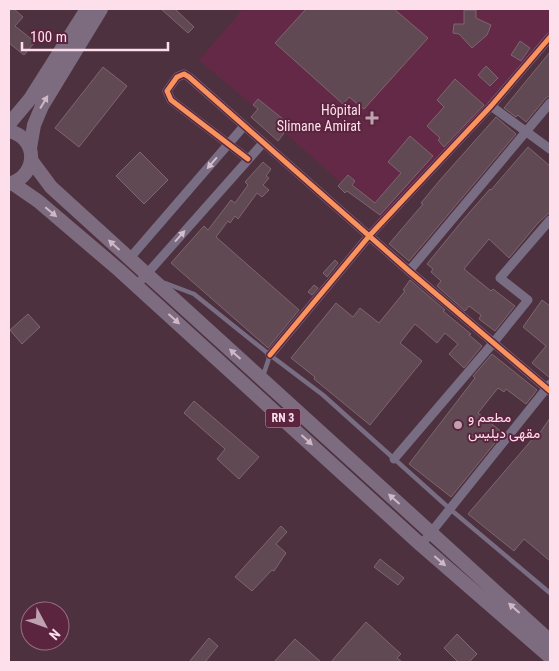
<svg xmlns="http://www.w3.org/2000/svg" width="559" height="671" font-family="'Roboto Condensed',Vazirmatn,sans-serif">
	<rect width="100%" height="100%" fill="#4e313f"/>
	<path fill="#642946" d="M243,9H550V32L385,222L282,130L199,60Z"/>
	<path fill="#614954" stroke="#7e6570" d="M9,9H14L23,17L15,26L35,42L24,55L9,43Z
		M161,9H175L194,27L188,33Z
		M306,9H394L428,38L364,109L349,97L343,104L275,43Z
		M464,10H476V18L491,25L487,35L472,48L459,34L453,33L454,24H464Z
		M520,41L530,48L521,61L511,55Z
		M550,52V95L545,99L526,122L518,115L516,117L504,108Z
		M486,66L498,78L490,86L478,75Z
		M103,67L127,86L79,147L55,128Z
		M455,79L484,105L444,147L438,140L440,138L427,126L444,107L437,100Z
		M258,99L288,123L282,131L284,133L278,141L251,117L258,109L253,105Z
		M496,117L516,134L409,261L389,244L423,204L421,203L440,180Z
		M410,136L433,156L380,215L347,191L345,193L338,186L348,175L355,181L352,185L375,203L401,173L388,162Z
		M528,147L550,166V212L538,223L509,258L489,239L464,269L491,291L493,289L515,306L495,331L479,319L481,315L469,306L465,311L437,286L441,281L431,272L433,269L427,264L462,221L490,189L491,190Z
		M140,152L168,180L144,204L116,176Z
		M263,162L271,169L266,176L269,178L263,185L269,190L262,197L257,193L238,219L235,216L230,223L228,221L216,237L299,310L268,348L171,263L204,226L208,230L231,200L235,203L248,185L245,182Z
		M335,260L338,263L327,277L323,273Z
		M410,280L445,310L443,311L471,334L469,335L482,346L464,368L449,354L458,344L445,333L437,343L415,324L400,343L422,361L370,425L314,379L315,377L291,358L336,303L353,317L360,308L379,323L405,291L403,290Z
		M314,285L318,288L312,295L308,292Z
		M542,300L550,306V378L532,363L546,346L523,327Z
		M28,314L40,327L22,344L10,330Z
		M492,354L537,390L526,404L506,389L504,392L498,388L478,413L503,433L451,497L409,464L475,378L473,376Z
		M194,401L259,457L239,479L217,459L225,449L184,413Z
		M550,418V561L524,539L514,551L468,514L535,436L537,437Z
		M281,526L287,532L276,544L286,553L274,571L272,570L252,591L235,577Z
		M380,559L404,578L398,585L374,567Z
		M366,622L401,654L397,658L402,662H331Z
		M457,634L477,654L469,662H458L444,648Z
		M209,638L218,646L205,662H189Z
		M295,639L321,662H274Z"/>
	<g fill="none" stroke-linecap="round" stroke-linejoin="round">
		<path stroke="#796d83" stroke-width="4.5" d="M165,283L194,294L270,355
			M263,376L270,355L323,395L450,509L550,593"/>
		<path stroke="#796d83" stroke-width="9" d="M491,106L550,149
			M248,159L171,100L167,91L177,77L184,74L189,77L409,271L550,391
			M129,259L244,126
			M409,271L550,103
			M137,285L263,143
			M270,355L370,235L491,106L550,37
			M394,459L494,342L528,300L500,278L550,220
			M421,545L550,384"/>
		<path stroke="#7d6c80" stroke-width="14" d="M9,124L30,99L87,9
			M9,131C39,138 38,176 9,184
			M30,148L34,125L42,106L101,9
			M31,160L51,187L550,641
			M12,183L38,201L119,270L421,545L550,657"/>
		<defs>
			<path id="cycleway" d="M248,159L171,100L167,91L177,77L184,74L189,77L409,271L550,391
				M270,355L370,235L491,106L550,37"/>
		</defs>
		<use href="#cycleway" stroke="#5b243f" stroke-width="8"/>
		<use href="#cycleway" stroke="#f8935d" stroke-width="5"/>
	</g>
	<defs><path id="oneway-solid" d="M-6-.8H1V-3.2L6.5 0L1 3.2V.8H-6Z" transform="scale(1.25)"/></defs>
	<g fill="#d0b7c6">
		<use href="#oneway-solid" transform="translate(44 102) rotate(-59)"/>
		<use href="#oneway-solid" transform="translate(51 212) rotate(40)"/>
		<use href="#oneway-solid" transform="translate(114 245) rotate(-138)"/>
		<use href="#oneway-solid" transform="translate(174 319) rotate(42)"/>
		<use href="#oneway-solid" transform="translate(235 354) rotate(-138)"/>
		<use href="#oneway-solid" transform="translate(307 440) rotate(42)"/>
		<use href="#oneway-solid" transform="translate(394 499) rotate(-138)"/>
		<use href="#oneway-solid" transform="translate(440 561) rotate(41)"/>
		<use href="#oneway-solid" transform="translate(514 608) rotate(-138)"/>
	</g>
	<g fill="#d5bdcc">
		<use href="#oneway-solid" transform="translate(212 163) rotate(131)"/>
		<use href="#oneway-solid" transform="translate(180 236) rotate(-48)"/>
	</g>
	<g fill="#bfa2af" stroke="#5b243f" stroke-width="2">
		<path d="M369.5 110.5h5v5h5v5h-5v5h-5v-5h-5v-5h5z"/>
		<circle cx="458" cy="425" r="5"/>
	</g>
	<g text-anchor="middle" stroke-width="4" stroke-linejoin="round" paint-order="stroke">
		<rect fill="#5b243f" stroke="#cca7b7" stroke-width="1" x="265.5" y="408.5" width="35" height="19" rx="4"/>
		<g font-size="12" font-weight="bold" fill="#fcdfeb">
			<text x="283" y="422">RN 3</text>
		</g>
		<g font-size="14" fill="#fcdfeb" stroke="#5b243f" text-anchor="end">
			<text x="361" y="115">Hôpital<tspan x="361" dy="16">Slimane Amirat</tspan></text>
			<text x="468" y="422" text-anchor="start">مطعم و<tspan x="468" dy="16">مقهى ديليس</tspan></text>
		</g>
	</g>
	<rect width="559" height="671" fill="none" stroke="#fcdfeb" stroke-width="20"/>
	<g transform="translate(45 626) rotate(131)"><circle r="24" fill="#5b243f" stroke="#9b6f84"/>
	<path d="M0-4L9 19L0 12L-9 19Z" fill="#bfa2af"/>
	<text y="-8" font-size="14" font-weight="bold" text-anchor="middle" fill="#fcdfeb">N</text>
	</g>
	<path d="M22 42v8h146v-8" fill="none" stroke="#fcdfeb" stroke-width="2.5"/>
	<text x="30" y="42" font-size="15" fill="#fcdfeb" stroke="#5b243f" stroke-width="4" paint-order="stroke">100 m</text>
</svg>
